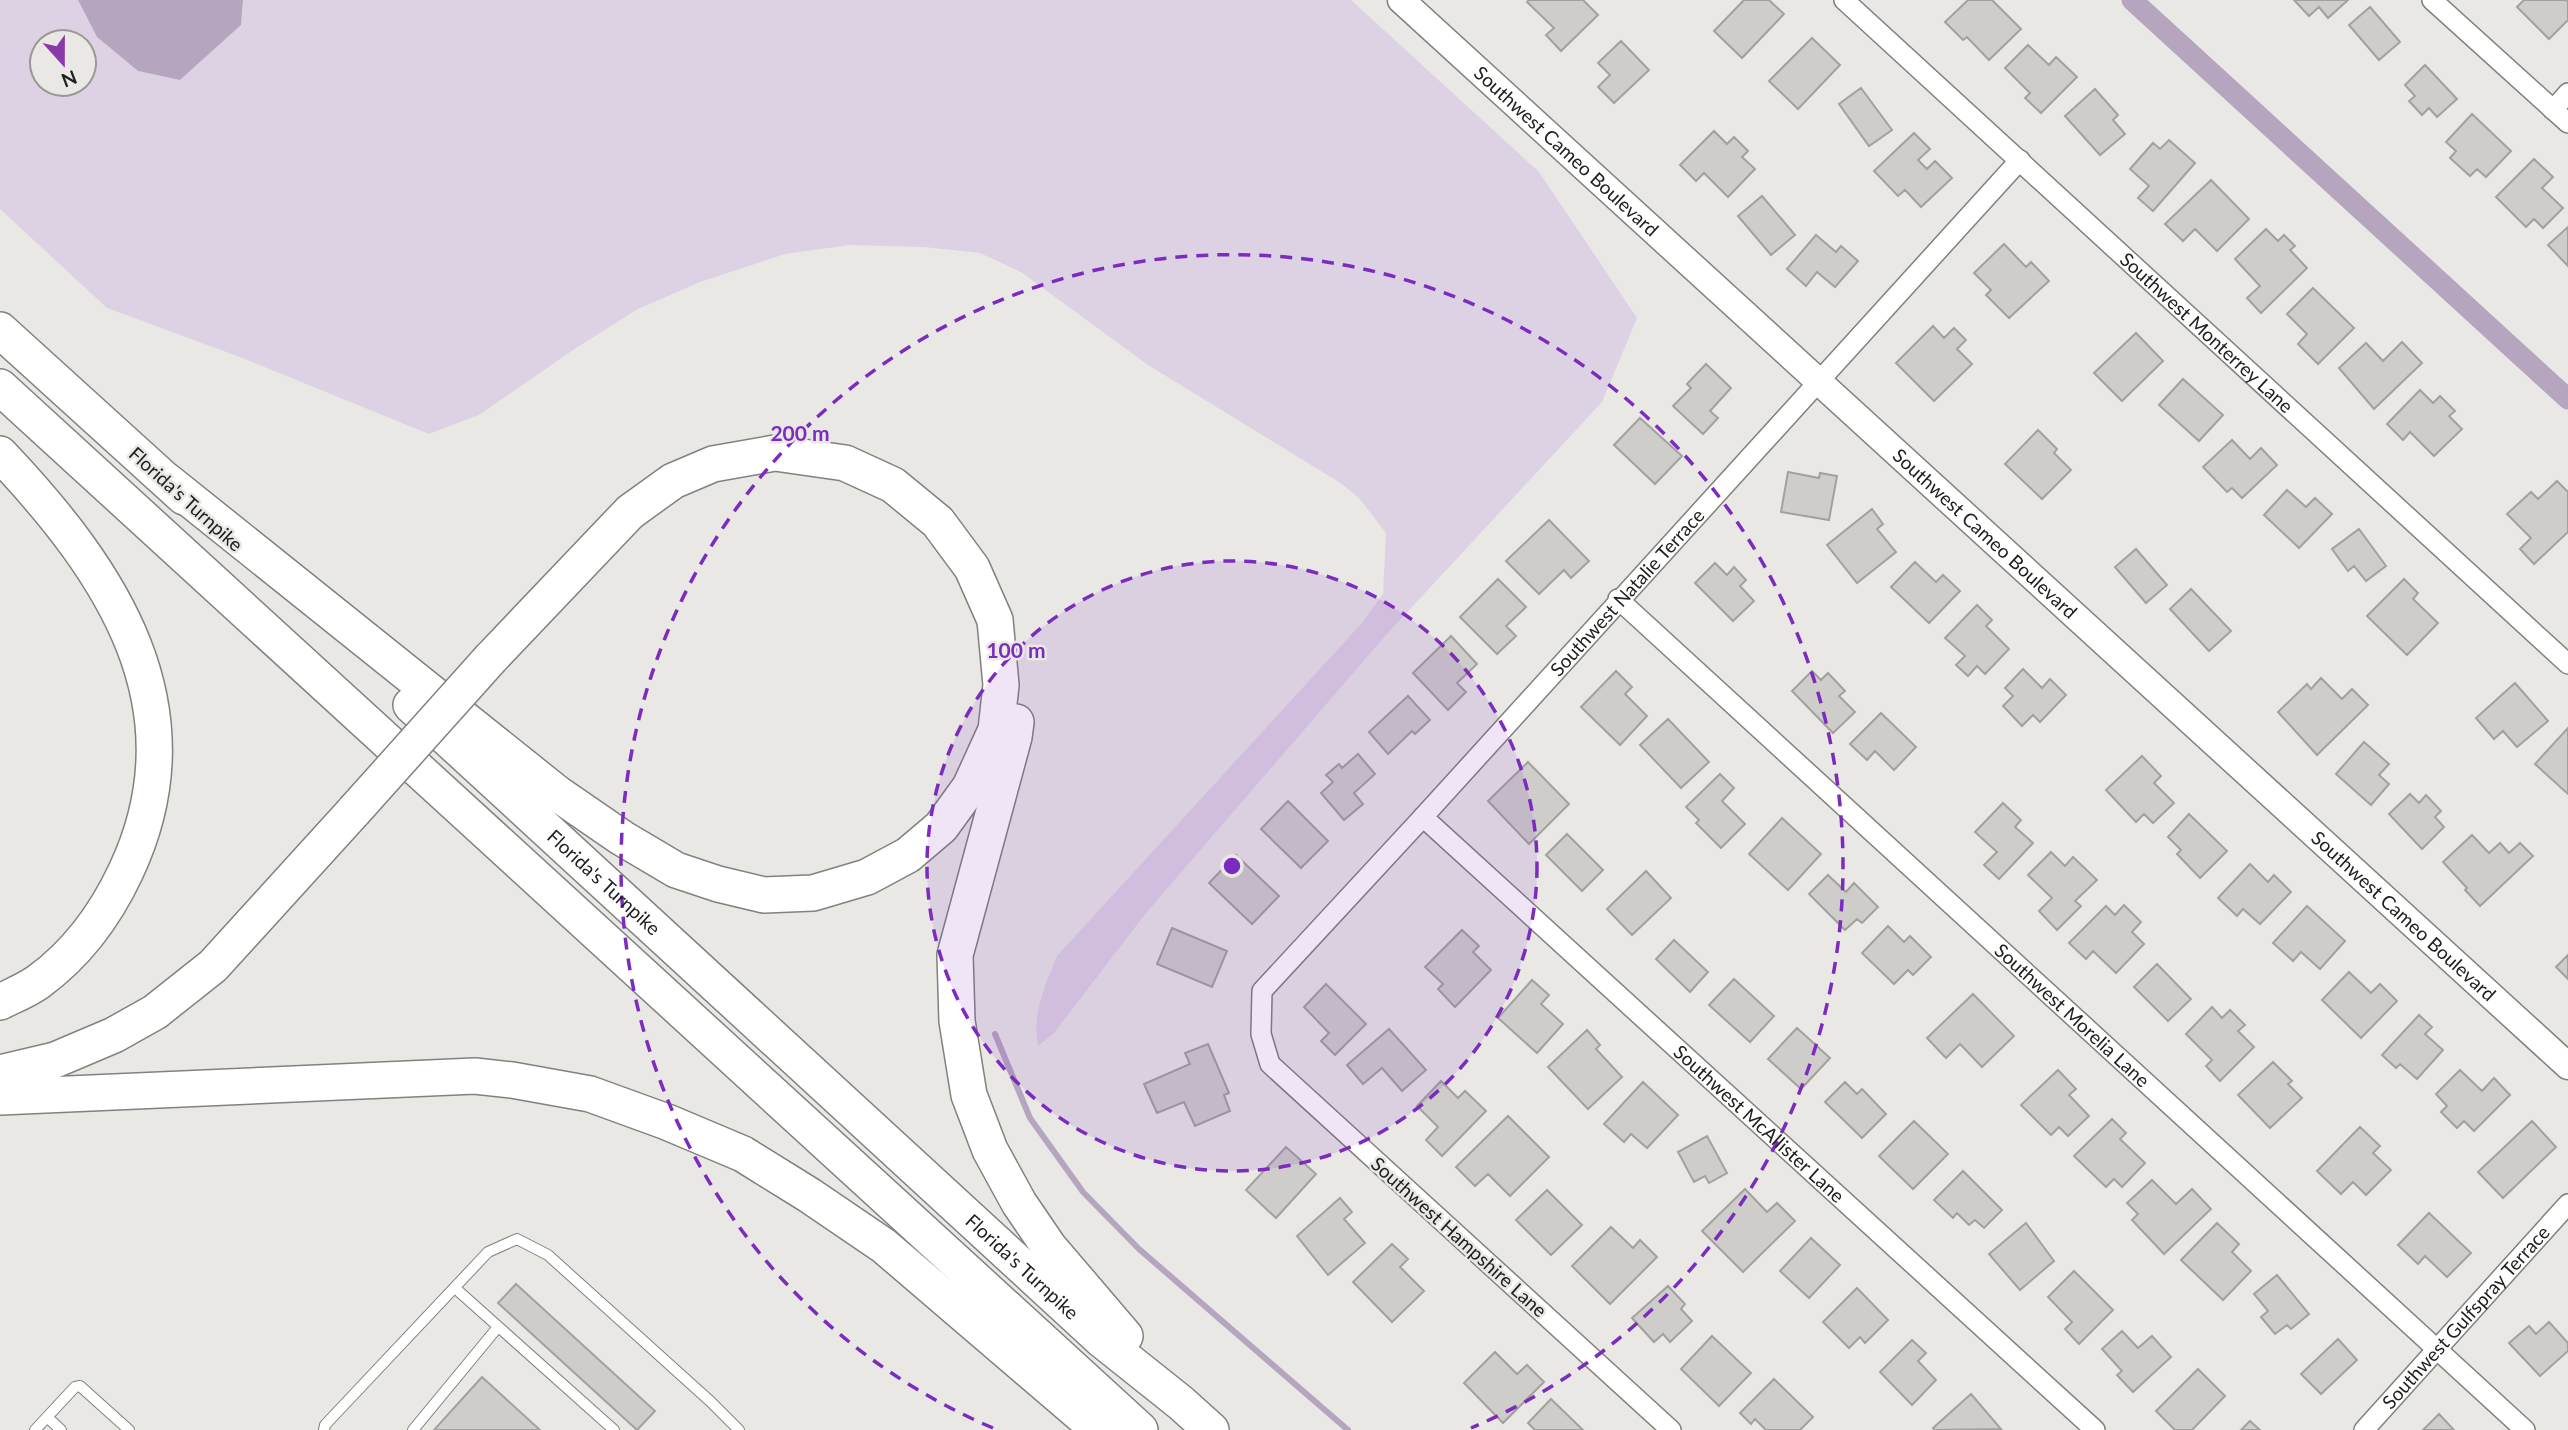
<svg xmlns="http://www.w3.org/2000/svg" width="2568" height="1430" font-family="Lato,sans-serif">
	<rect width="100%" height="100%" fill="#e9e8e5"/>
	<path fill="#ddd2e3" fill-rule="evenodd" d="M0,0H78L97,37L138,71L180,80L241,25L243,0H1351L1539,172L1637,318L1602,402L1386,635L1146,913L1054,1033L1038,1046C1032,1013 1045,986 1057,956L1361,624L1383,594L1386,533L1359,498L1342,484L1148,365L1021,272L980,253L924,247L850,245L785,254L700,282L638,309L576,348L479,415L429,434L240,357L107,308L0,209ZM42,42H84V84H42Z"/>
	<path fill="#b6a5bf" d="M78,0H243L241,25L180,80L138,71L97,37Z"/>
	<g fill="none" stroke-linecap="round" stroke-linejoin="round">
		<path stroke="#b6a5bf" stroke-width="6" d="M995,1034L1030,1118L1083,1192L1139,1249L1348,1430"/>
		<path stroke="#b6a5bf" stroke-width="21" d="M2132,0L2568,399"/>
	</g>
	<path fill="#cecdc9" stroke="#a2a19e" stroke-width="2" d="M1529,0H1583L1598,15L1561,51L1546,35L1554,28L1527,2Z
		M1744,0H1769L1784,14L1742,58L1714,31Z
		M1968,0H1992L2021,29L1989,60L1967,37L1963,40L1945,22Z
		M2294,0H2348L2328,18L2319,7L2309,16Z
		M2524,0H2566L2568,2V20L2549,39L2517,7Z
		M2370,7L2400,42L2379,60L2349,25Z
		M1812,38L1840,65L1798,109L1769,81Z
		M1621,41L1649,70L1614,103L1598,87L1610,75L1598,63Z
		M2028,45L2049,65L2056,57L2077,77L2041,113L2025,98L2030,93L2005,68Z
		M2425,65L2457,99L2437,117L2429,108L2422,115L2409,101L2415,96L2405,85Z
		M1861,88L1892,130L1869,146L1839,104Z
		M2095,89L2118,115L2113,120L2125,134L2100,155L2065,116Z
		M2472,114L2511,151L2486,177L2477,169L2470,176L2450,158L2456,151L2446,142Z
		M1714,131L1727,144L1734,137L1748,151L1742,157L1755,169L1728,197L1704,173L1696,181L1680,165Z
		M1914,133L1930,149L1918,160L1927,169L1935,161L1952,178L1921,207L1905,190L1898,196L1874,171Z
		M2169,140L2195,163L2153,211L2138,198L2149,186L2130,169L2153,143L2160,149Z
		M2534,159L2553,177L2542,188L2563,208L2543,228L2534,219L2526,227L2496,197Z
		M2211,180L2249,219L2217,251L2195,229L2183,241L2165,224Z
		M1762,196L1795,235L1771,255L1738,216Z
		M2568,227V266L2548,245Z
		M2266,229L2278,241L2284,235L2295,246L2290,250L2307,268L2261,313L2247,298L2260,286L2235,259Z
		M1816,235L1836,252L1841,246L1858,261L1835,287L1817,272L1806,286L1787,269Z
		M2004,244L2026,267L2031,262L2049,281L2009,318L1986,295L1991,290L1974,273Z
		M2313,288L2354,328L2318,364L2298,344L2307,334L2287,314Z
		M1933,326L1944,338L1954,328L1966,340L1957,349L1972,364L1934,401L1896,363Z
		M2136,333L2163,361L2122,401L2094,373Z
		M2402,342L2422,363L2374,409L2339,368L2366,343L2383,361Z
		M1706,364L1731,388L1710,411L1718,418L1703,434L1673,406L1691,388L1687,384Z
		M2183,379L2223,415L2199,441L2159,405Z
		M2420,390L2433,403L2440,396L2455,411L2449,416L2462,429L2434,456L2410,432L2403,440L2387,424Z
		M1640,418L1682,456L1655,484L1614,445Z
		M2038,430L2057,449L2054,453L2071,470L2042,499L2005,464Z
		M2232,440L2250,459L2261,448L2277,465L2242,498L2232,488L2227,492L2203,467Z
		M1788,472L1819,478L1820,473L1837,476L1829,520L1781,512Z
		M2557,481L2568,492V532L2534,564L2520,549L2531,538L2507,514L2531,492L2538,499Z
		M2287,490L2306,507L2315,498L2332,514L2299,548L2264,515Z
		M1872,509L1883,524L1877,529L1896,552L1857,583L1827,545Z
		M1549,520L1589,561L1571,578L1564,570L1539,594L1506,561Z
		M2359,529L2386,566L2366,581L2354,566L2348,571L2332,549Z
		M2136,549L2167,585L2146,603L2115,567Z
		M1915,562L1936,582L1943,575L1960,591L1929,623L1891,587Z
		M1715,563L1727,575L1734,567L1746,580L1740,586L1754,601L1733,621L1695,583Z
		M1498,579L1526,607L1506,626L1516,636L1497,654L1460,617Z
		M2404,579L2418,593L2413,599L2438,623L2407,655L2367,616Z
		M2191,589L2231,631L2209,651L2170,609Z
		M1977,605L1992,620L1986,626L2009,649L1985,674L1977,666L1968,676L1956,665L1965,656L1945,638Z
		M1451,636L1477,664L1457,683L1466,692L1448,710L1413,673Z
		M2023,669L2042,688L2050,679L2066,695L2040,722L2033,715L2022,726L2003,706L2013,696L2005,688Z
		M1616,671L1632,687L1625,694L1647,716L1620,745L1581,707Z
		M1812,671L1821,680L1828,673L1845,691L1839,696L1855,712L1833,733L1792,691Z
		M2321,678L2342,699L2352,689L2368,705L2317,755L2278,712L2307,684L2311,689Z
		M2515,683L2548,721L2517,747L2503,731L2494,739L2476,718Z
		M1408,696L1430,720L1415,734L1412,731L1388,754L1369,732Z
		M1881,713L1916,747L1894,770L1875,751L1867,760L1850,744Z
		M1668,719L1709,762L1681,788L1640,745Z
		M2568,728V794L2535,764Z
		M2364,742L2389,764L2379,775L2389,784L2371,805L2336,774Z
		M1358,754L1375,774L1354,793L1363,804L1344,820L1321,793L1333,782L1326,775L1339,764L1342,768Z
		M2142,756L2161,776L2154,783L2174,803L2153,823L2144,814L2136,822L2106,790Z
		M1528,762L1569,804L1529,844L1488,801Z
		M1720,774L1734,788L1722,801L1745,824L1721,848L1696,823L1699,820L1686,807Z
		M2410,794L2419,803L2426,795L2441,811L2435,817L2444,827L2422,849L2389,814Z
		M1288,801L1328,841L1301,868L1261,829Z
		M2003,803L2021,820L2015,827L2033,843L1999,879L1984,865L1997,852L1975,832Z
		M2189,814L2227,851L2200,878L2177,854L2181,850L2168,837Z
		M1782,818L1821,854L1788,890L1749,854Z
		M1567,834L1603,870L1582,891L1546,855Z
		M2472,835L2489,853L2500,843L2509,853L2520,843L2533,856L2480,906L2465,890L2467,888L2443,862Z
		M2051,852L2065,866L2073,857L2097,880L2075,901L2081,906L2057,930L2039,911L2052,898L2028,875Z
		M1236,855L1279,896L1252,924L1209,883Z
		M2250,864L2268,882L2274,875L2291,892L2260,924L2243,909L2237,916L2218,898Z
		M1646,871L1671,898L1632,935L1607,909Z
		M1828,875L1846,892L1854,883L1878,907L1862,923L1857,919L1845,930L1809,894Z
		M2124,905L2141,922L2132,932L2144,944L2116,973L2093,951L2086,959L2069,943L2106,906L2115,915Z
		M2307,906L2345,941L2320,969L2301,952L2293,961L2273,943Z
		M1888,926L1904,942L1910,936L1931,957L1913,975L1908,970L1894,984L1862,953Z
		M1172,928L1227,951L1212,987L1157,964Z
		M1462,930L1479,946L1473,952L1491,970L1455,1007L1438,989L1443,984L1425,967Z
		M1674,940L1708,972L1690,992L1656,959Z
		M2568,955V979L2556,967Z
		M2157,964L2191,999L2168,1021L2134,987Z
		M2349,972L2371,993L2380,984L2397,1001L2361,1038L2322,1000Z
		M1734,979L1774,1016L1750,1042L1709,1005Z
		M1532,980L1549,995L1541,1004L1563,1024L1537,1053L1498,1018Z
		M1326,984L1366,1024L1335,1055L1321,1041L1329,1033L1304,1007Z
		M1973,994L2014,1036L1982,1067L1960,1044L1946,1058L1927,1038Z
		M2212,1007L2222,1018L2230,1010L2245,1025L2238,1031L2254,1047L2220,1081L2206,1066L2212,1060L2186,1034Z
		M2419,1015L2432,1027L2425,1034L2443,1050L2417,1079L2400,1064L2396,1068L2382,1055Z
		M1797,1028L1830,1058L1801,1089L1768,1059Z
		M1389,1029L1426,1070L1402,1091L1382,1068L1363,1084L1347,1065Z
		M1587,1030L1600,1045L1596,1049L1622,1077L1588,1109L1548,1067Z
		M1208,1044L1229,1093L1224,1095L1230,1111L1195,1126L1184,1102L1157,1113L1144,1084L1190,1064L1185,1053Z
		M2273,1062L2292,1081L2288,1084L2302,1098L2270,1128L2238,1095Z
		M2058,1070L2076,1089L2069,1095L2089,1116L2068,1136L2059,1127L2051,1135L2021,1105Z
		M2460,1070L2482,1091L2494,1078L2510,1095L2474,1131L2464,1121L2457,1128L2441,1112L2447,1106L2436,1094Z
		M1441,1081L1458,1098L1465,1091L1486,1111L1442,1156L1426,1140L1438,1127L1417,1106Z
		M1643,1082L1678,1115L1647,1148L1631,1134L1624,1142L1604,1124Z
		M1845,1082L1857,1094L1862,1089L1886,1114L1862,1138L1825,1102Z
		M1508,1116L1549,1157L1510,1196L1488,1174L1475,1186L1456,1167Z
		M2112,1119L2126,1133L2120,1139L2145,1163L2122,1187L2114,1179L2106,1187L2074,1156Z
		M1914,1121L1948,1154L1913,1189L1879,1156Z
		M2532,1121L2556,1147L2503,1198L2478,1172Z
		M2360,1127L2380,1146L2373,1153L2391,1170L2366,1195L2353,1182L2341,1194L2317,1171Z
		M1707,1136L1727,1173L1709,1183L1705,1176L1694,1182L1678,1152Z
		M1286,1147L1316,1174L1276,1218L1246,1190Z
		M1963,1171L2002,1210L1984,1228L1975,1220L1969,1225L1957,1213L1953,1218L1934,1200Z
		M2152,1180L2176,1204L2192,1189L2211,1209L2164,1254L2132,1220L2138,1214L2127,1203Z
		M1745,1189L1767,1212L1777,1203L1795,1221L1743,1272L1702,1231Z
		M1547,1190L1582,1225L1551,1255L1516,1220Z
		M1340,1198L1352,1212L1344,1219L1365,1243L1328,1275L1297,1236Z
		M2429,1213L2471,1253L2447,1277L2425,1256L2418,1264L2398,1245Z
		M2026,1223L2054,1261L2020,1290L1989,1254Z
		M2217,1223L2239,1244L2232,1252L2251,1271L2223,1300L2181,1260Z
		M1611,1227L1633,1248L1640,1240L1657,1257L1610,1304L1572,1266Z
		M1811,1238L1840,1265L1809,1298L1780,1271Z
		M1392,1244L1408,1259L1400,1267L1424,1291L1392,1322L1353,1282Z
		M2074,1271L2113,1310L2079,1344L2065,1329L2072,1322L2048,1297Z
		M2277,1275L2309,1314L2291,1329L2287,1325L2275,1334L2261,1317L2268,1311L2254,1294Z
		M516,1284L655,1411L637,1430L498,1303Z
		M1668,1286L1685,1304L1681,1309L1692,1321L1670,1342L1663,1334L1654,1342L1632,1318Z
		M1857,1288L1888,1320L1865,1343L1860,1337L1849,1348L1823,1322Z
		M2549,1322L2568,1343V1351L2540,1376L2509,1343L2529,1326L2536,1334Z
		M2122,1331L2138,1348L2152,1336L2171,1357L2133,1392L2117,1375L2122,1371L2102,1349Z
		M1712,1336L1751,1373L1719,1406L1681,1369Z
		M2338,1339L2357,1360L2321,1394L2301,1374Z
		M1912,1340L1926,1353L1918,1361L1936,1380L1912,1405L1880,1372Z
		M1495,1352L1517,1374L1527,1365L1544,1382L1503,1423L1464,1383Z
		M2198,1369L2225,1396L2192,1430H2175L2156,1411Z
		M482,1377L540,1430H434Z
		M1774,1379L1813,1417L1800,1430H1766L1755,1419L1751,1424L1740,1413Z
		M1971,1394L2001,1429L1935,1430L1933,1428Z
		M1551,1399L1583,1430H1535L1528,1423Z
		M2439,1414L2454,1430H2423Z
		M2250,1421L2260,1430H2241Z"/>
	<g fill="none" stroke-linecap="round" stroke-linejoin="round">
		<defs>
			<path id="lane" d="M455,1288L614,1430
				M47,1417L61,1430
				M35,1430L75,1387L80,1386L129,1430
				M324,1430L325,1425L488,1252L517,1239L548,1255L711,1402L739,1430
				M413,1430L498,1327"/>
			<g id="street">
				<path id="s1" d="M1844,0L2568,664"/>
				<path d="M2432,0L2568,123"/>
				<path d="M2553,110L2568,93"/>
				<path id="s2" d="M1618,599L2525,1430"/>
				<path id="s3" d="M1423,817L2095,1430"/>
				<path id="s4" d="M1671,1430L1270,1064L1261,1034L1262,991L1423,817L2020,160"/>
				<path id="s5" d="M2364,1430L2568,1204"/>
			</g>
			<g id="secondary">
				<path id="s6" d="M1401,0L2568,1066"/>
			</g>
			<g id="highway">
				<path d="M0,330L184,497"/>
				<path d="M0,387L1140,1430"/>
				<path d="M0,454C111,571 203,707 126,871C105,916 78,953 38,982C27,990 12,996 0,1002"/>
				<path d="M167,481L558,794L622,838L676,870L718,884L764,895L813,893L867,877L908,855L941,827L970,787L996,730L1001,685L995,620L972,568L938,522L893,485L845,463L775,453L713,464L673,481L630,512L491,658"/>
				<path id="s7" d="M411,705L1102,1340L1181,1403L1211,1430"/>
				<path d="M1016,722L1014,737L955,955L957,1021L969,1095L990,1150L1019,1203L1049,1247L1125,1336"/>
				<path d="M0,1073L55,1060L114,1035L155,1012L213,966L354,811"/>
				<path d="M0,1097L475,1076L512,1080L590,1094L667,1122L743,1154L809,1195L884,1246L1099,1430"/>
			</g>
		</defs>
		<use href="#lane" stroke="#81817e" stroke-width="12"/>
		<use href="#street" stroke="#81817e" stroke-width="22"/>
		<use href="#secondary" stroke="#81817e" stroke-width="29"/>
		<use href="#highway" stroke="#81817e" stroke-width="38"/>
		<use href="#lane" stroke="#fff" stroke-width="10"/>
		<use href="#street" stroke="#fff" stroke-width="19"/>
		<use href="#secondary" stroke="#fff" stroke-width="26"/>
		<use href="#highway" stroke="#fff" stroke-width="35"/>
		<defs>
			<path id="highway-bridge" d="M354,811L491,658"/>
		</defs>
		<use href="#highway-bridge" stroke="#81817e" stroke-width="38" stroke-linecap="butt"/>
		<use href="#highway-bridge" stroke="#fff" stroke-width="35"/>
	</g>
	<circle cx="1232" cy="866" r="305" fill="#7b2cbf" fill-opacity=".12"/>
	<g fill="none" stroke="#7b2cbf" stroke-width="3.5" stroke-dasharray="12 9">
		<circle cx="1232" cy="866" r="305"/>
		<path d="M993 1428A611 611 0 1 1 1471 1428"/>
	</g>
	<g text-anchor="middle" stroke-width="5" stroke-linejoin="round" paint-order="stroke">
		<g font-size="19" fill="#20201f" stroke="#e9e8e5">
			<text dy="7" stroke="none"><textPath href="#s6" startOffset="224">Southwest Cameo Boulevard</textPath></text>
			<text dy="7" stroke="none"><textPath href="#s1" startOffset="492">Southwest Monterrey Lane</textPath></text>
			<text transform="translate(186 499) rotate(42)" y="7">Florida's Turnpike</text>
			<text dy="7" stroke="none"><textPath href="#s6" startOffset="791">Southwest Cameo Boulevard</textPath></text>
			<text dy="7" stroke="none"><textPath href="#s4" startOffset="1158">Southwest Natalie Terrace</textPath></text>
			<text dy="7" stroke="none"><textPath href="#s7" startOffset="262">Florida's Turnpike</textPath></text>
			<text dy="7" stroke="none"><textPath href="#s6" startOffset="1358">Southwest Cameo Boulevard</textPath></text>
			<text dy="7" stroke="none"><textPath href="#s2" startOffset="616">Southwest Morelia Lane</textPath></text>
			<text dy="7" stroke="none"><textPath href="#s3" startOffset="455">Southwest McAllister Lane</textPath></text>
			<text transform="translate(1459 1237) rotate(42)" y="7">Southwest Hampshire Lane</text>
			<text dy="7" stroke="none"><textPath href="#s7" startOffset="830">Florida's Turnpike</textPath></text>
			<text dy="7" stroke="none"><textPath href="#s5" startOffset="152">Southwest Gulfspray Terrace</textPath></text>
		</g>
	</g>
	<circle cx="1232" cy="866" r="10" fill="#7b2cbf" stroke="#e9e8e5" stroke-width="3.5"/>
	<g font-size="21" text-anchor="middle" font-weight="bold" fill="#7b2cbf" stroke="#e9e8e5" stroke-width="5" stroke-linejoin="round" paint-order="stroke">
		<text x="800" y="441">200 m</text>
		<text x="1016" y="658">100 m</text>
	</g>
	<g transform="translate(63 63) rotate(159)"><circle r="33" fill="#e9e8e5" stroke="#999896" stroke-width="2"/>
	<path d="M0-5L12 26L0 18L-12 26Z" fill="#8939a9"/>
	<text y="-10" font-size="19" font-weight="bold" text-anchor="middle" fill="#20201f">N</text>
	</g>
</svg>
